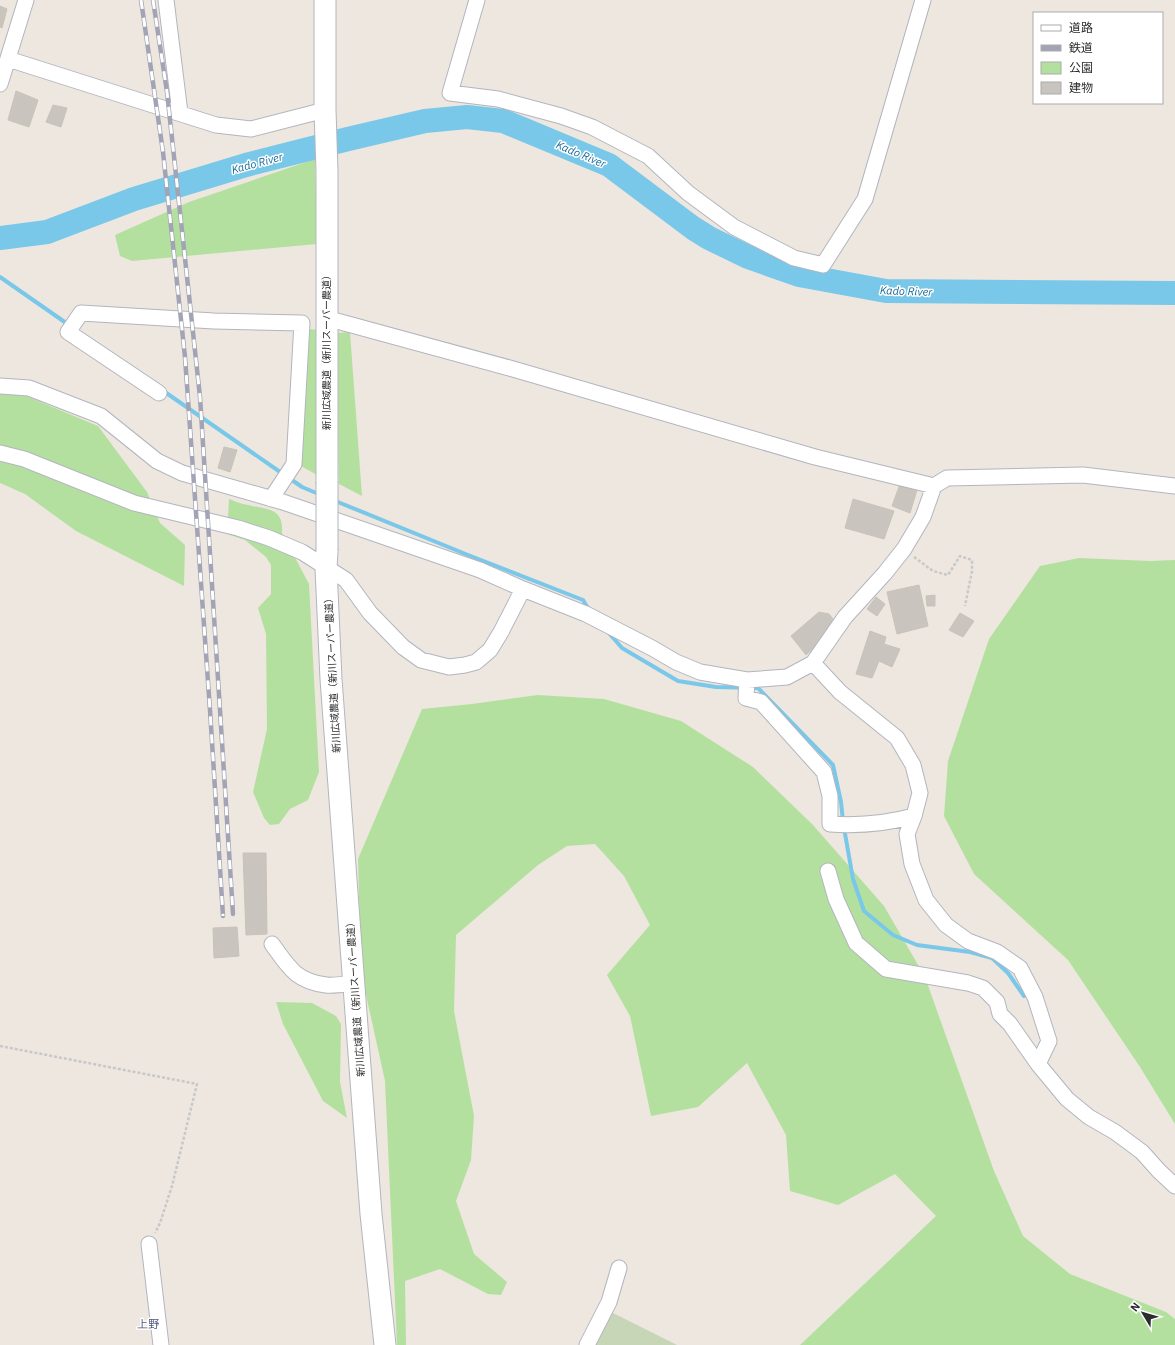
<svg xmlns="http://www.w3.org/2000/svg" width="1175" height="1345" font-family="'IBM Plex Sans','Noto Sans JP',sans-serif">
	<rect width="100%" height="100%" fill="#ede7df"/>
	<path fill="#b4e09f" d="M315,159L317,244L132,261L120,256L115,235L189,202Z
		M308,329L320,330L319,476L299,465Z
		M350,332L362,496L339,484L337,333Z
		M0,385L98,426L147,492L160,523L185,545L184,586L76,531L25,494L0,483Z
		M229,499C235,501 241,504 248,505C267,510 284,507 282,533L309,584L319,772L308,800L290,809L279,824L270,825L264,818L253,792L267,729L266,634L258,608L271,594V565L266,557L245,540L227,534Z
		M1079,558L1150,561L1175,560V1124L1140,1067L1068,960L974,874L944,816L948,761L989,639L1040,566Z
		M538,695L604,699L681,721L753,767L813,825L884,906L925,977L994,1171L1023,1236L1070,1274L1166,1312L1175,1319V1345H800L936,1216L895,1174L838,1205L790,1191L786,1135L747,1063L698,1107L651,1116L630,1016L607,975L650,925L624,876L595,844L567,846L538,865L456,935L454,1011L474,1116L471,1160L456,1201L474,1254L507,1282L501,1295L488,1294L440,1269L405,1281L406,1345H397L385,1081L361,972L358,859L422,709L472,704Z
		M276,1002L312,1003L336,1016L341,1024L340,1082L347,1118L323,1101L283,1024Z"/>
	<path fill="#c6d6b7" d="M611,1312L677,1345H591Z"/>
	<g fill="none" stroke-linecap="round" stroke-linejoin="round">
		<path stroke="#79c8e9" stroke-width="4" d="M0,277L69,325
			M162,390L283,474
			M289,478L302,487L321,495
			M333,500L468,555L583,600L589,610
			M608,632L622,648L678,681L716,687L758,688L833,765L841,802L843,821
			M844,828L853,879L864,911L893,935L917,945L970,952L992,958L1008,973L1024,996"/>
		<path stroke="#79c8e9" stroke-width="24" d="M0,238L47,232L134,199L246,165L348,139L425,121L467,117L503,121L609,165L693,228L709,238L748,257L799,275L886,291L1175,293"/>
	</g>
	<path fill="#c9c5be" stroke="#c8c3b9" d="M0,6L7,9L2,28L0,27Z
		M16,91L38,100L29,127L8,120Z
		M53,105L67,108L61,127L46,122Z
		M224,447L237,450L230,472L218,468Z
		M900,484L917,490L910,513L892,506Z
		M853,499L894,511L884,539L845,528Z
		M919,585L928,626L897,634L887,592Z
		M935,595V606H927L926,596Z
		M876,597L885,604L877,616L867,609Z
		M819,612L829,614L833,619L818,644L806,655L791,636Z
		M960,613L974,621L963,637L949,630Z
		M870,631L886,637L884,644L900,649L892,667L879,661L872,678L856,674Z
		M243,853H266L267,934L246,935Z
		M237,927L239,956L214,958L213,928Z"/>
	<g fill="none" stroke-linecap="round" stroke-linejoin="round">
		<defs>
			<path id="street" d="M166,0L180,113
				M477,0L450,93L498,99L561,116L592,127L648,156L688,193L734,227L794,258L823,265L865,199L923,0
				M8,59L216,125L251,129L325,110
				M0,84L26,0
				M326,318L513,369L815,457L934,486
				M0,386L29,388L101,416L157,461L182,473L283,502L480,570L523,589L586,614L652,648L676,662L700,672L747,680L787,677L813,663L845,617L885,573L904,549L923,517L934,486L947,478L1083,475L1175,486
				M159,393L68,332L81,313L214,321L302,323L294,464L271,499
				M0,453L24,459L134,503L238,528L269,538L302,552L346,580L370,613L403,647L421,660L449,667L465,665L476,662L490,650L501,632L523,589
				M813,663L840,692L897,738L913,765L920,793L914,816L907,834L912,864L926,900L946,925L968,941L997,952L1020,968L1035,997L1049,1041L1038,1064L1067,1099L1089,1117L1115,1132L1142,1152L1159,1171L1175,1186
				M747,680L746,698L761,702L824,772L830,796V824C860,826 885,824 914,816
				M828,871L836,899L856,943L886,969L968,983L983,988L997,1002L1000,1014L1010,1024L1038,1064
				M272,944C288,966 295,981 326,985C335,986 345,984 354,983
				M149,1244L161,1345
				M587,1345L609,1302L619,1268"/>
			<path id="secondary" d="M325,0V110L327,171V481
				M327,551L326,568L331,679L371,1214L385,1345"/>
		</defs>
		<use href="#street" stroke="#b3b5bf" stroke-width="17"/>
		<use href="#secondary" stroke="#b3b5bf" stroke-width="23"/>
		<path stroke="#c8c8c8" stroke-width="2.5" stroke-dasharray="3 2" stroke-linecap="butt" d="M914,557L933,571L948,575L960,556L972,560V571L965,606
			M0,1046L197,1084L172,1186L160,1223L155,1233"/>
		<use href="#street" stroke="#fff" stroke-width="15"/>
		<use href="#secondary" stroke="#fff" stroke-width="21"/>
		<defs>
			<path id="rail" d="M141,0L163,152L185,357L210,710L223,916
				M153,0L167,92L200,397L233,914"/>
		</defs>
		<use href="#rail" stroke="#a2a4b5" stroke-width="4.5"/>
		<use href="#rail" stroke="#fff" stroke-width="3" stroke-dasharray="9" stroke-linecap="butt"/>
		<defs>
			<path id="secondary-bridge" d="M327,481V551"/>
		</defs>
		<use href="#secondary-bridge" stroke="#b3b5bf" stroke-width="23" stroke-linecap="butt"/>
		<use href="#secondary-bridge" stroke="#fff" stroke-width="21"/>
	</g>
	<g text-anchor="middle" stroke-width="3" stroke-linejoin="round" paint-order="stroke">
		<g font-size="10" fill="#2c2c2c" stroke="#fff">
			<text transform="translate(326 350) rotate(-90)" y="4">新川広域農道（新川スーパー農道）</text>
			<text transform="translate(332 673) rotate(-93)" y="4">新川広域農道（新川スーパー農道）</text>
			<text transform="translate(355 997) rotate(-94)" y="4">新川広域農道（新川スーパー農道）</text>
		</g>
		<g font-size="11" font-style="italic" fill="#156897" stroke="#fff">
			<text transform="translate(581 154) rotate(23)" y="4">Kado River</text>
			<text transform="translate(257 163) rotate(-15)" y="4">Kado River</text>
			<text transform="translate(906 291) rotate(2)" y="4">Kado River</text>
		</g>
		<g font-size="11" fill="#4e557b" stroke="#fff">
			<text x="148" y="1328">上野</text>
		</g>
	</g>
	<rect x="1033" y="12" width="130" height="92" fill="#ffffff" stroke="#ababab"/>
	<rect x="1041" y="25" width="20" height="6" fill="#ffffff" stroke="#ababab"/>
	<text x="1069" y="32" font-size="12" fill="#2c2c2c">道路</text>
	<rect x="1041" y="45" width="20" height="6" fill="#a2a4b5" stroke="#ababab"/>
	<text x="1069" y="52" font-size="12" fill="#2c2c2c">鉄道</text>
	<rect x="1041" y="62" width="20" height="12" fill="#b4e09f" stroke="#ababab"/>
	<text x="1069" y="72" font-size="12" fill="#2c2c2c">公園</text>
	<rect x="1041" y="82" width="20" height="12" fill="#c9c5be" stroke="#ababab"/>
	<text x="1069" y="92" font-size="12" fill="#2c2c2c">建物</text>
	<g transform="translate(1143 1313) rotate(308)" stroke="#ffffff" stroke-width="3" paint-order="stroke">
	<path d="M0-3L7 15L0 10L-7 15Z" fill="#2c2c2c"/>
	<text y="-6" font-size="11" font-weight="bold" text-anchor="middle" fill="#2c2c2c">N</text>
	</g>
</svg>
